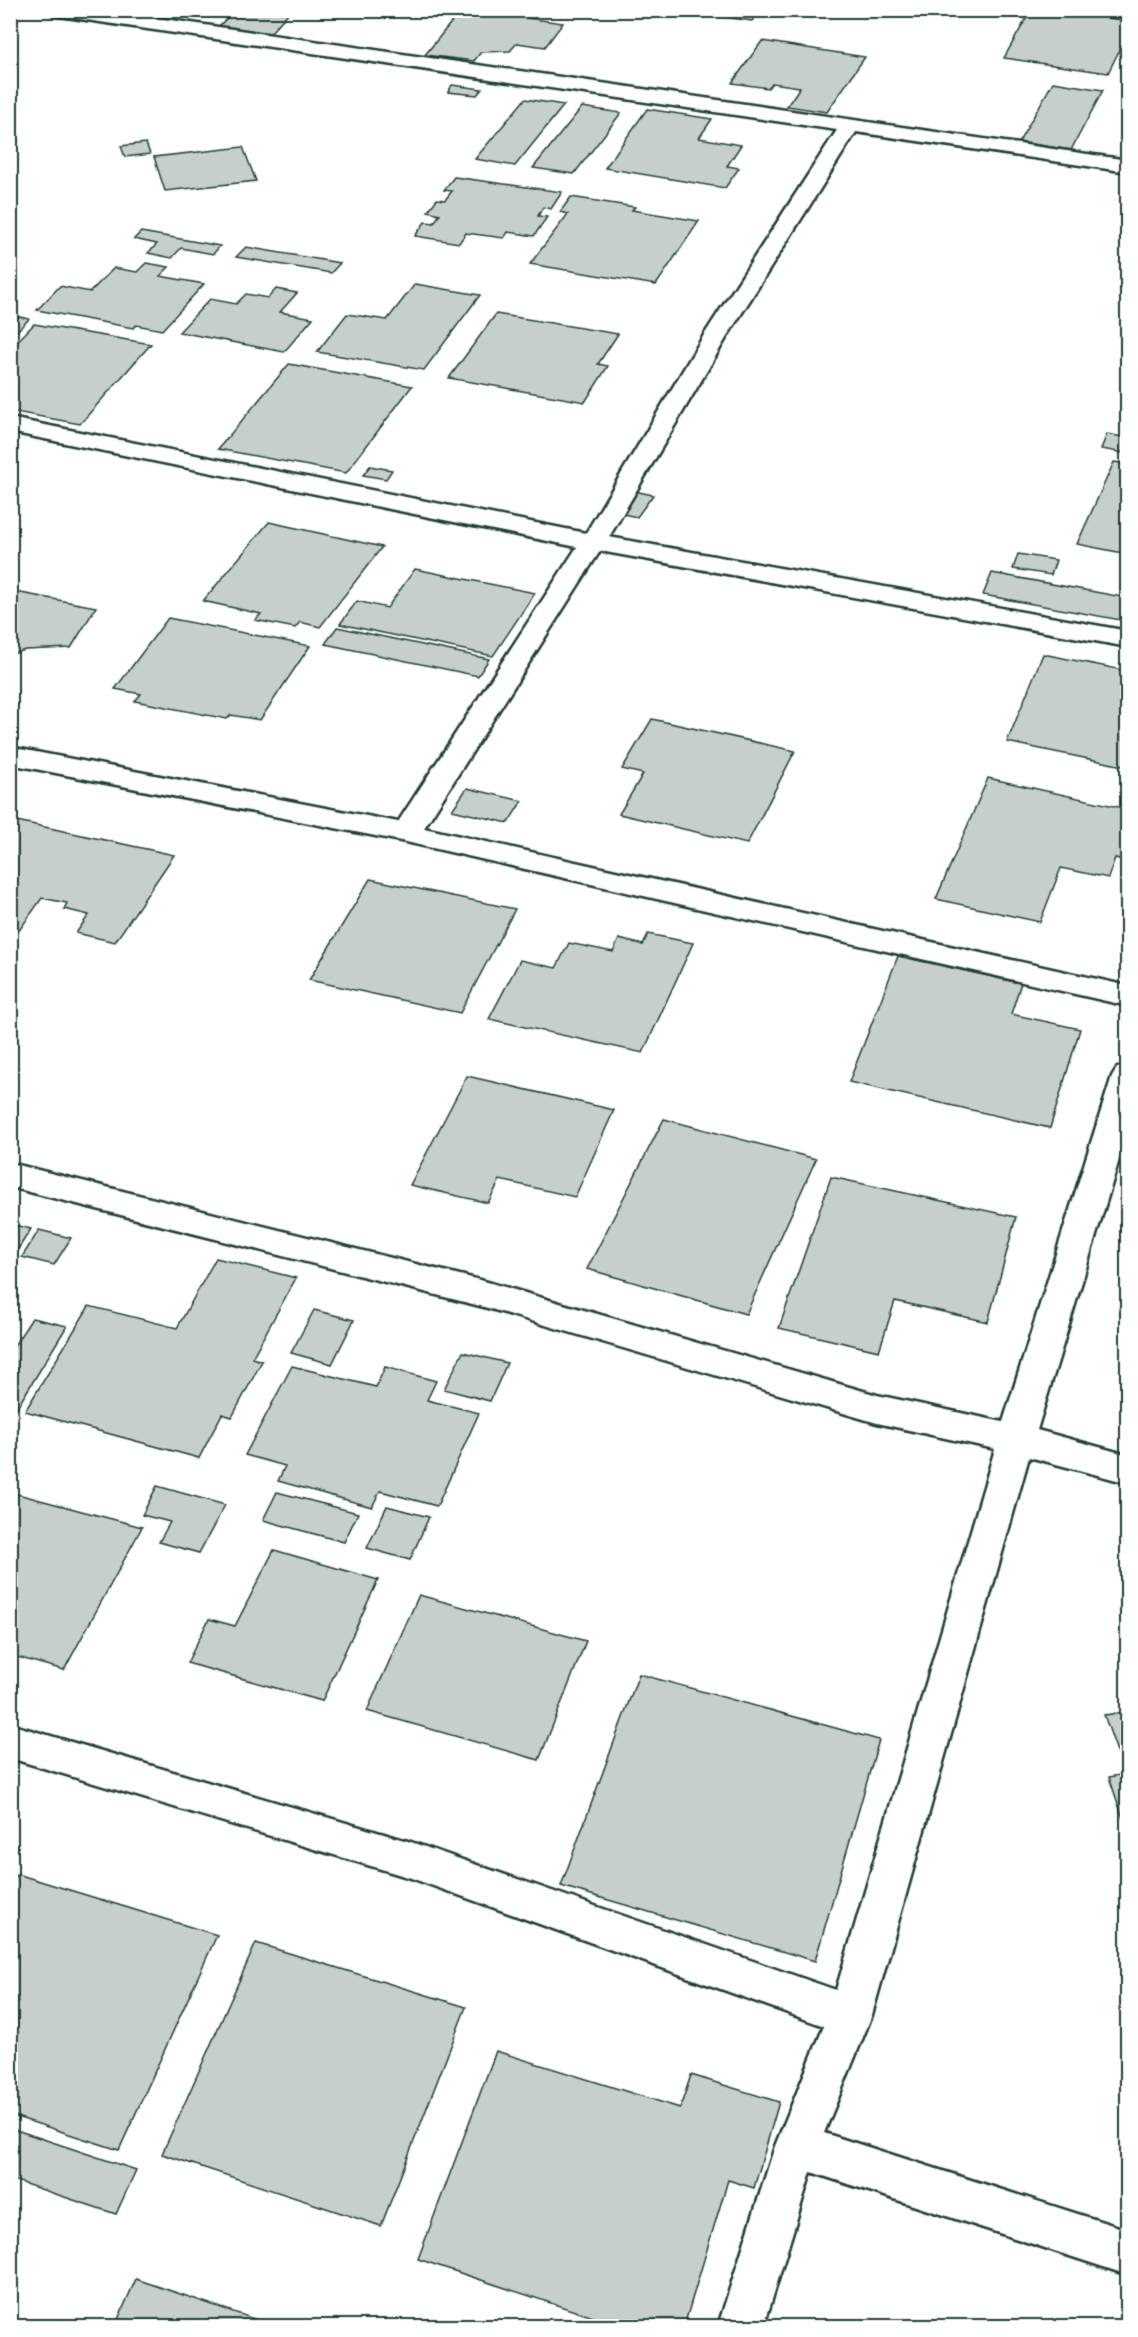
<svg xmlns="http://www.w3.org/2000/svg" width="1138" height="2337" font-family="Kalam,sans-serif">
	<rect width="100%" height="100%" fill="#fff"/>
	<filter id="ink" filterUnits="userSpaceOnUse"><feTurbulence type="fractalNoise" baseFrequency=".0167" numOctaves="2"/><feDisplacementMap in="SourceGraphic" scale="12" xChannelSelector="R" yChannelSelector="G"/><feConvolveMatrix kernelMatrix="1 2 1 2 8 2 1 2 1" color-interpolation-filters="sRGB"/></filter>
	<g filter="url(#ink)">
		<path fill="#c7cfcc" stroke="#1f3d34" stroke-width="1.5" d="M226,10H291L263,41L217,28L230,15L222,14Z
			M461,10H467L563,23L545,47L517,43L510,51L481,52L474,61L425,55Z
			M652,10H760L752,21L695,13L693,16Z
			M1031,10H1056L1128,21V33L1108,73L1004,58Z
			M762,41L865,57L827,112L787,106L800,87L772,83L768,88L732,83Z
			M1053,82L1103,90L1071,150L1019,142Z
			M452,85L482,89L477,95L448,92Z
			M525,99L564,105L515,166L475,159Z
			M582,107L621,113L574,174L533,168Z
			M647,109L712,119L699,138L741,145L727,166L739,168L725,188L605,168Z
			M146,143L150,154L125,157L121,146Z
			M243,147L256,181L165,191L154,157Z
			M454,177L562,192L551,209L543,207L538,216L547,217L534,236L508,232L504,238L466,233L459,243L415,236L425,222L434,223L440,214L428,211L437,199L445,200L452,191L444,190Z
			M571,197L635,207L632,210L699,221L656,285L530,264L568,214L560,212Z
			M141,232L220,246L213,254L181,248L172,258L148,253L157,244L134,239Z
			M246,247L340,263L331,273L236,257Z
			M146,263L169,267L160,276L204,284L162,330L136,325L133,328L37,310L60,286L90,292L114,268L137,272Z
			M415,284L480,295L424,370L317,352L347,314L387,320Z
			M276,289L297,293L280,312L313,318L284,352L179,332L210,299L236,304L246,294L268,298Z
			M496,314L618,334L598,364L608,366L585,402L449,378Z
			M10,315L29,319L10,338Z
			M34,324L151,344L80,424L10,411V349Z
			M289,364L412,386L346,473L218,449Z
			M1107,434L1128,438L1124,453L1101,449Z
			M1114,462L1128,464V554L1077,544Z
			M370,466L392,470L386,479L363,475Z
			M634,491L653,495L637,517L618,513Z
			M269,522L382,547L320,627L300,622L295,628L255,620L261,614L203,601Z
			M1018,554L1056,560L1051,575L1013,569Z
			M415,569L535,593L493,656L340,624L357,601L387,608Z
			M992,573L1128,598V616L1126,621L983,595Z
			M10,591L96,607L71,648L25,650L10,655Z
			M168,618L310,646L260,720L231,715L227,719L135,701L141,694L115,689Z
			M337,627L489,659L478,676L325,644Z
			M1043,654L1128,671V767L1007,742Z
			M652,719L795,751L747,844L619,814L643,774L622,769Z
			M988,778L1128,809V861L1115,858L1108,878L1061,868L1040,922L936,899Z
			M467,788L522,801L508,823L452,810Z
			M17,821L174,855L115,942L76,933L89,915L64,909L67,903L42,898L18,932L10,930V830Z
			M370,879L515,909L460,1013L309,980Z
			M648,934L693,943L643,1053L489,1019L520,960L556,968L569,943L613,952L619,939L643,945Z
			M898,956L1021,983L1011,1014L1080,1029L1050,1128L849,1082Z
			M467,1076L614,1110L575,1197L500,1180L488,1203L410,1185Z
			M664,1119L816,1159L746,1314L587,1269Z
			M831,1177L1016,1217L988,1322L895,1301L879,1351L779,1328Z
			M10,1224L31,1229L11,1260H10Z
			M39,1230L71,1238L54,1265L22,1257Z
			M216,1258L296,1278L252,1358L262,1361L232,1417L222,1414L199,1458L25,1411L89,1306L177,1328Z
			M314,1310L354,1320L332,1364L291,1353Z
			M32,1318L67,1326L10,1419V1352Z
			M463,1352L507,1363L490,1401L444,1389Z
			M292,1366L376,1387L385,1367L436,1381L427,1400L479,1413L437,1506L380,1491L372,1507L278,1481L285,1466L245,1455Z
			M157,1486L225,1505L199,1553L159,1542L170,1522L142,1515Z
			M10,1492L142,1527L64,1670L10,1655Z
			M277,1492L358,1513L344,1542L263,1520Z
			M387,1506L429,1517L410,1560L367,1548Z
			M274,1550L378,1580L322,1701L187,1663L209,1619L235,1626Z
			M419,1595L586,1641L539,1760L367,1711Z
			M639,1674L879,1740L815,1961L561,1886Z
			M1128,1712V1833L1109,1777L1125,1774L1104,1715Z
			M17,1874L217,1935L119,2150L10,2115V1886Z
			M256,1943L466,2007L381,2226L162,2154Z
			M496,2051L680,2108L691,2075L779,2102L754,2188L728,2180L684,2326H620L418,2259Z
			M10,2128L136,2170L116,2214L10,2179Z
			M136,2279L275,2326H115Z"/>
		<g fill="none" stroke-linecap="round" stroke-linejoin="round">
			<defs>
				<path id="minor" d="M50,10H102L1128,160V172L856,132L728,335L609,537L1128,631V647L600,551L424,828L1128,986V1006L406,842L10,764V747L398,822L577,547L10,432V418L586,533L704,335L837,130L59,16L52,14Z
					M1115,10H1128V17L1117,14Z
					M1128,1065V1130L1037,1430L1128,1455V1483L1029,1457L872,2015L824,2133L1128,2230V2275L811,2172L764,2326H718L775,2146L824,2026L411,1878L10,1758V1724L411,1842L836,1990L995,1449L877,1423L484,1307L10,1187V1163L484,1281L877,1395L1003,1422L1112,1076L1117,1068Z"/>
			</defs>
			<use href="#minor" stroke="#1f3d34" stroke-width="5"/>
			<use href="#minor" fill="#fff" fill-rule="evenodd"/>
		</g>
	</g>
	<rect width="1138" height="2337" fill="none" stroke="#fff" stroke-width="36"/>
	<rect x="18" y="18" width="1102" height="2301" fill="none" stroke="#1f3d34" stroke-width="2" filter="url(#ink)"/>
</svg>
